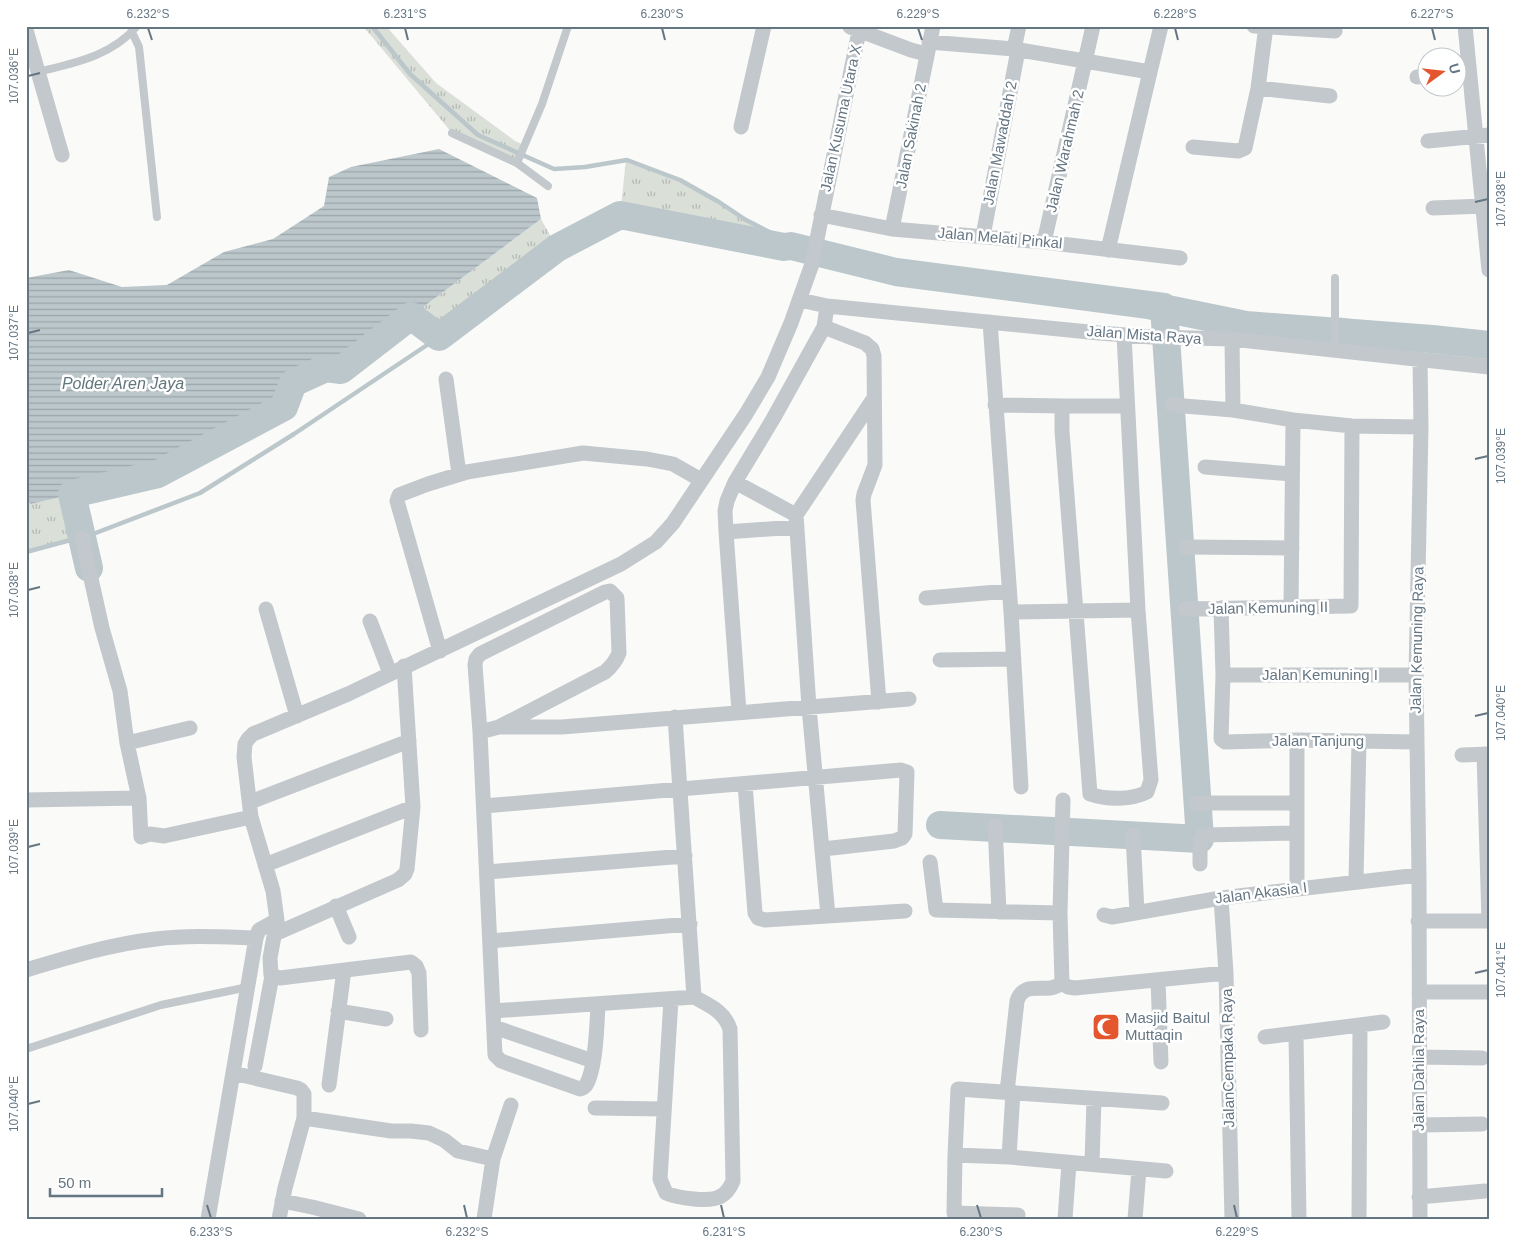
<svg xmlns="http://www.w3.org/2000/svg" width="1515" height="1245" font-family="Arial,sans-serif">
	<defs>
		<pattern id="grass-tufts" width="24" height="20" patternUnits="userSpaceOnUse" patternTransform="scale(1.25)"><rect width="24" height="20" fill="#dadfd7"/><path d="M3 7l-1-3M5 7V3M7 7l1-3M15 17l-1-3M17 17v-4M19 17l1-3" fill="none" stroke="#b4b9b4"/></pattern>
		<pattern id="water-rules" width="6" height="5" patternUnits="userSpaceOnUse" patternTransform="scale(1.25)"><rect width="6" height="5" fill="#bbc7cb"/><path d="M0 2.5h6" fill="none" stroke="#9ca6aa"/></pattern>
	</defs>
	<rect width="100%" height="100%" fill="#fafaf8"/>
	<path fill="url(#grass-tufts)" d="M363,26H386L436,83L515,141L524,145L517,163L452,133Z
		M626,160L680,180L719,202L746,220L787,241L811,239L810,262L784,247L620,215Z
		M541,219L557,248L439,337L411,316Z
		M1335,317L1489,333V367L1335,350Z
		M72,494L82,538L26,552V500L31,504Z"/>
	<path fill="url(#water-rules)" d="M439,149L537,198L541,219L411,316L341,370L326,368L293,383L284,407L158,474L31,504L26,500V278L69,270L122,287L167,285L224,252L273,239L324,206L329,177L351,167Z"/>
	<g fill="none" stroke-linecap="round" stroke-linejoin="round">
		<path stroke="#bbc7cb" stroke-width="4.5" d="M26,552L93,534L200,493L294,434L439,337L557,248L592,228L620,215L784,247L791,246L787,241L746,220L719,202L680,180L627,160L585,167L554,169L478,135L410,74L372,26"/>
		<path stroke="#bbc7cb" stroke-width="28" d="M1148,305L1246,325L1432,339L1489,345
			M89,568L72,494L158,474L284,407L293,383L326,368L341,370L411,316L439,337L557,248L620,215L784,247L791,246L896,272L1164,307L1200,839L940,825"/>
		<path stroke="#c3c8cc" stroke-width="8" d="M132,32L139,47L157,217
			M38,72C74,63 112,56 137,26
			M452,133L517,163L548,186
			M517,163L542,104L568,26
			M1335,278V350
			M26,1049L161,1005L248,987"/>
		<path stroke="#c3c8cc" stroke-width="15" d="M1254,26L1335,31
			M1465,26L1489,270
			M850,27L911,50L926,54
			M26,30L62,155
			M929,42L1014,49L1150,72L1161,26
			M1014,49L1019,26
			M1417,77L1428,76
			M1258,88L1330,96
			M741,127L764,26
			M1428,141L1489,135
			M1193,147L1238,151L1245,148L1258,88L1266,26
			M1433,208L1484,206
			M821,215L892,229L1044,242L1180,258
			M892,229L933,26
			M983,236L1018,50
			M1044,242L1093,26
			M1108,250L1150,72
			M800,300L827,306L1099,333L1152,337L1232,339L1489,367
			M990,322L1011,612L1021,787
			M824,327L865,343L872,349L874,356L875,465L864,494L863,500L879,702
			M1232,339L1233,410
			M1420,359L1421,427L1416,675L1419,875L1420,1219
			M446,379L459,474
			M995,405L1062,406V431L1090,794C1107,800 1132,800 1147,792L1151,780L1138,610L1124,335
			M1172,405L1233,410L1293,420L1352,426L1421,427
			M1062,406H1127
			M1205,467L1292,474
			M735,482L796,515
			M726,532L797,527
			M82,538L102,628L120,691L127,743L139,798
			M1185,547L1292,548
			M926,598L1009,591
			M1291,607L1293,420
			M1221,608L1223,675L1221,739L1225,742L1297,740L1416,742
			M266,609L297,716
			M1185,609L1351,606L1352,426
			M1011,612L1138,610
			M370,621L390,673
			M440,651L397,501L399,495L428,484L467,472L583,453L647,459L673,464L701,480
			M940,660L1014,659
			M1223,675H1416
			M739,712L726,532L725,511L727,501L735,482L773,419L824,327L827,306
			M501,727H562L909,699
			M480,732L499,727L605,672C612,666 616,661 619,653L617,598L610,591L605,592L480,654L476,659L475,665L480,732L495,1055L501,1061L580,1089C583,1088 584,1088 586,1085C596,1069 597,1024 598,1004
			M127,743L190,728
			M1484,754L1489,919
			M1462,755L1489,754
			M745,784L755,913L758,918L765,920L905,911
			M26,800L139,798L141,837L150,834L164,836L251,817
			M1063,800L1060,913L1062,983L1068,987L1075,988L1226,973
			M250,802L409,741
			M1196,803H1297
			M484,806L901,770L907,772L905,834L902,838L894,841L823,849
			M995,825L999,912
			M1133,835L1137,912
			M930,862L936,910L1060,913
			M1200,864V841L1202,836L1205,835L1297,833
			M265,865L413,807
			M487,872L685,856
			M1356,881L1359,741
			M1297,888V740
			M1221,898L1226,973L1232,1219
			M336,906L349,937
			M1104,915L1112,917L1221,898L1419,875
			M828,916L809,707L796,515L874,398
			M1418,921H1489
			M275,934L398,880L405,874L407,869L413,807L404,666
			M490,941L690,924
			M26,970C69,957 112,944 156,939C189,935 223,937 256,938
			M1158,980L1161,1062
			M1419,992H1489
			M671,999L660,1179L666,1193C677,1198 711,1203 721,1196C727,1193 730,1188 733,1181L730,1029C724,1011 710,1006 694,997
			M338,1011L386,1019
			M493,1011L694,997L675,717
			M494,1027L593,1061
			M421,1030L419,973L416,966L411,962L280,978L271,975L270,958L277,920L273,891L251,817L244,757L245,744L248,739L253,734L348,694L621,564L656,542L673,523L746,414L768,377L791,323L812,264L859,31
			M1296,1035L1299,1219
			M1265,1037L1383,1022
			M1419,1057L1482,1058
			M255,1066L272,976
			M233,1073L297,1088L301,1090L304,1094V1118L285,1188L279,1219
			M329,1085L344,970
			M1007,1092L1017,1001C1025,978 1046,996 1062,983
			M595,1108L664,1109
			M304,1118L391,1131H411L429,1133L444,1140L458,1151L493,1159
			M1420,1125L1482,1124
			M955,1155L958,1089L1162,1103
			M1009,1157L1013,1092
			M1092,1164L1094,1099
			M1419,1197L1485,1191
			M282,1201L312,1207L359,1219
			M1018,1215L954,1213L955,1155L1009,1157L1166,1171
			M208,1219L256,938L259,930L277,920
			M484,1219L493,1159L511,1105
			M1065,1219L1069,1163
			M1135,1219L1139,1169
			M1359,1219L1360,1025"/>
	</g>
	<path fill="none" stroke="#657683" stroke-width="2" d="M148,28L152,40M405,28L408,40M662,28L665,40M918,28L922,40M1175,28L1178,40M1432,28L1435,40M28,76L40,73M1475,202L1488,199M28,333L40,330M1475,459L1488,456M28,590L40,587M1475,716L1488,713M28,847L40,844M1475,973L1488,970M28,1104L40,1101M207,1205L211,1218M464,1205L467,1218M721,1205L724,1218M977,1205L981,1218M1234,1205L1237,1218"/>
	<defs>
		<symbol id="mosque-square" viewBox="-11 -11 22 22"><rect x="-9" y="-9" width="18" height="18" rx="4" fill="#e4572e" stroke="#fff"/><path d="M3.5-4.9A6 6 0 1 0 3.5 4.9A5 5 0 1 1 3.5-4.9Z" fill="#fff"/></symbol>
	</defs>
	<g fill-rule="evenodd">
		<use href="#mosque-square" x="1090" y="1011" width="32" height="32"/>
	</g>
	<g text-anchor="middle" stroke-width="5" stroke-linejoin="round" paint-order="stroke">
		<g font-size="15" fill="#657683" stroke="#fff">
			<text transform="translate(841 118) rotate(-78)" y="5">Jalan Kusuma Utara X</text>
			<text transform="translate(911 136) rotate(-79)" y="5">Jalan Sakinah 2</text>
			<text transform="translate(1000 143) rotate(-79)" y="5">Jalan Mawaddah 2</text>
			<text transform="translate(1065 151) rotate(-77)" y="5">Jalan Warahmah 2</text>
			<text transform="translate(1000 238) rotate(5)" y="5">Jalan Melati Pinkal</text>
			<text transform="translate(1144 335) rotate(4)" y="5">Jalan Mista Raya</text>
			<text transform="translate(1268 608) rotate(-1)" y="5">Jalan Kemuning II</text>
			<text transform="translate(1417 640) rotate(-89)" y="5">Jalan Kemuning Raya</text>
			<text x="1320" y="680">Jalan Kemuning I</text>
			<text x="1318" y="746">Jalan Tanjung</text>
			<text transform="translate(1261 893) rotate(-7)" y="5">Jalan Akasia I</text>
			<text transform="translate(1228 1058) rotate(-91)" y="5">JalanCempaka Raya</text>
			<text transform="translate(1419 1070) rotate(-90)" y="5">Jalan Dahlia Raya</text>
		</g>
		<g font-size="15" fill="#657683" stroke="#fff" text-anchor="start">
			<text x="1125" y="1023">Masjid Baitul<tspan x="1125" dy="17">Muttaqin</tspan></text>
		</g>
		<g font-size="16" font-style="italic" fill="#60757c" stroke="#fff">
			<text x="123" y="389">Polder Aren Jaya</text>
		</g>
	</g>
	<rect width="1515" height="1245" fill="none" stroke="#ffffff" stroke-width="55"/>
	<g transform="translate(1442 72) rotate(75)"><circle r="24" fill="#ffffff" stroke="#c1c8cd"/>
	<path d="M0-4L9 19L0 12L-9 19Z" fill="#e4572e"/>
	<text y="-8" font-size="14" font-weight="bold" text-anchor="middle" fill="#657683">U</text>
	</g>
	<path d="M50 1188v8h112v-8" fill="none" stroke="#657683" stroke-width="2.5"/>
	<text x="58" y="1188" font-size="15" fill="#657683" stroke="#ffffff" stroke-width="4" paint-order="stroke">50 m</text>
	<rect x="28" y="28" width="1460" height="1190" fill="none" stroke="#657683" stroke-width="2"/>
	<g font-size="12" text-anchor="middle" fill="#657683">
		<text x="148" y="18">6.232°S</text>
		<text x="405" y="18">6.231°S</text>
		<text x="662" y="18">6.230°S</text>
		<text x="918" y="18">6.229°S</text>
		<text x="1175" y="18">6.228°S</text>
		<text x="1432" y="18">6.227°S</text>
		<text transform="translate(14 76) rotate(-90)" y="4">107.036°E</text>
		<text transform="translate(1501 199) rotate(-90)" y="4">107.038°E</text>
		<text transform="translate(14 333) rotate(-90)" y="4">107.037°E</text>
		<text transform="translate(1501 456) rotate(-90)" y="4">107.039°E</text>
		<text transform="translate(14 590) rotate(-90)" y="4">107.038°E</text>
		<text transform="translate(1501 713) rotate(-90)" y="4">107.040°E</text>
		<text transform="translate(14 847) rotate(-90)" y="4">107.039°E</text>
		<text transform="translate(1501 970) rotate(-90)" y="4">107.041°E</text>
		<text transform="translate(14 1104) rotate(-90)" y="4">107.040°E</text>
		<text x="211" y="1236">6.233°S</text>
		<text x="467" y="1236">6.232°S</text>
		<text x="724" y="1236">6.231°S</text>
		<text x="981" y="1236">6.230°S</text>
		<text x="1237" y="1236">6.229°S</text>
	</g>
</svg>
